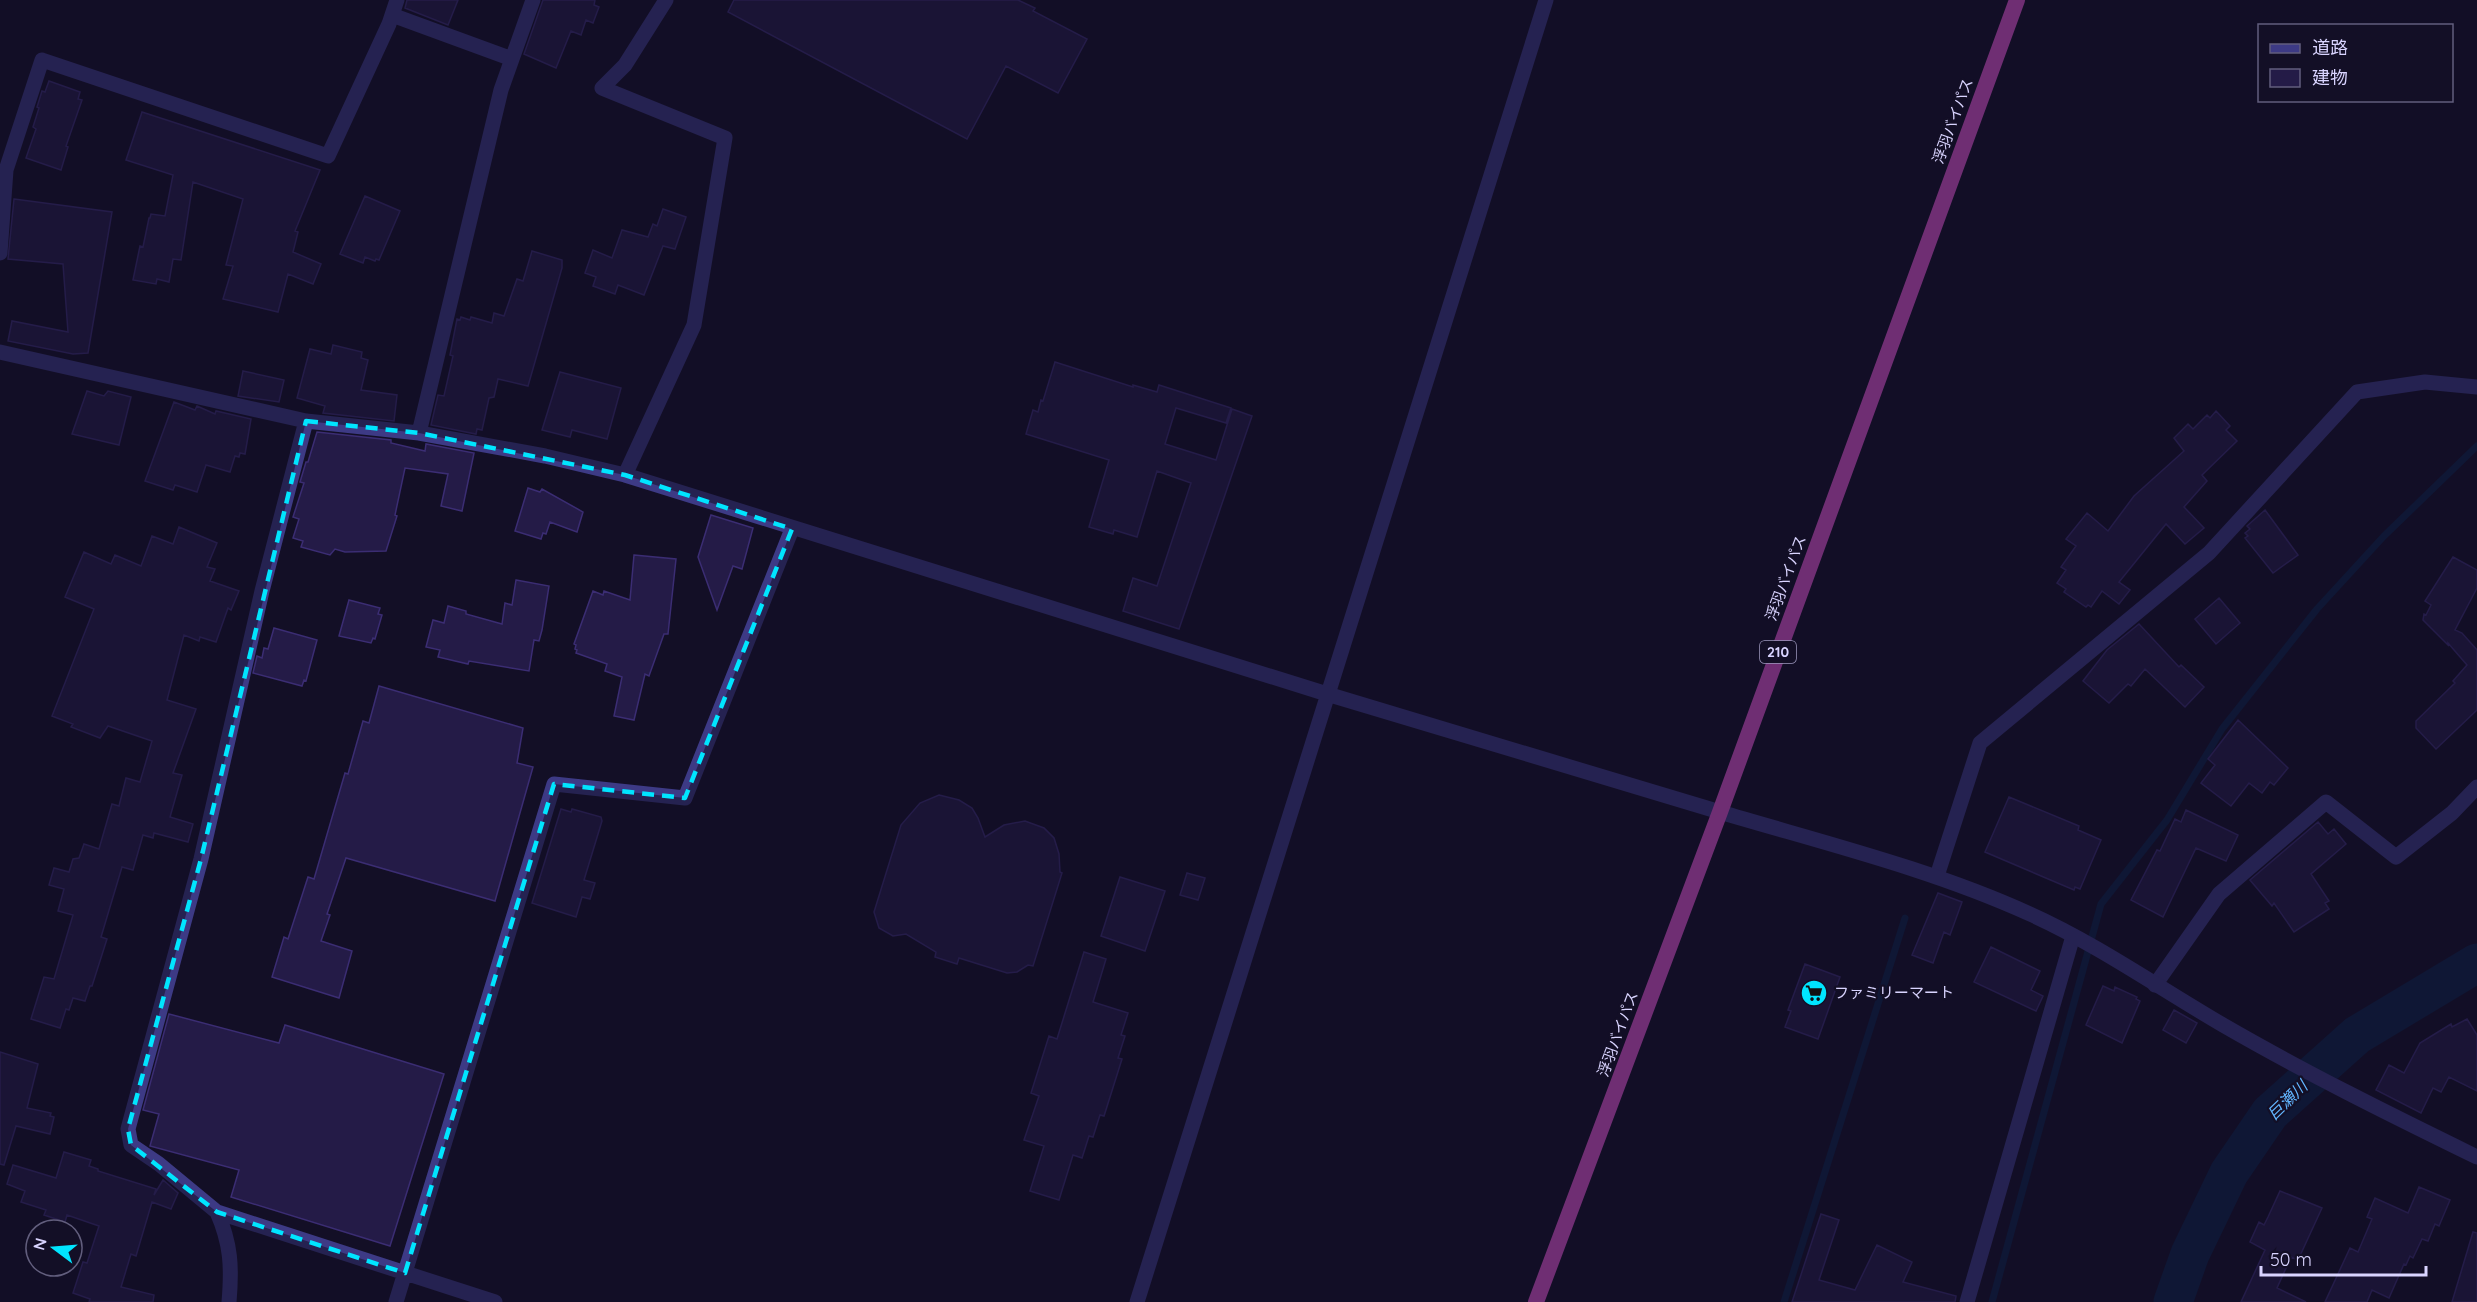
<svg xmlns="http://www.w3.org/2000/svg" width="2477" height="1302" font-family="Quicksand,'Noto Sans JP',sans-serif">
	<rect width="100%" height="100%" fill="#130f26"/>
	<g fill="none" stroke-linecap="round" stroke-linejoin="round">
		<path stroke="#0c2248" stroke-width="7" d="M1784,1302L1905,918
			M1992,1302L2101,904L2167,820L2222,729L2317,609L2384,536L2477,446"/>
		<path stroke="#0c2248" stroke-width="39" d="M2173,1302L2190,1254L2229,1173L2270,1113L2357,1035L2477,963"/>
	</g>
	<path fill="#241b47" stroke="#3b2d73" stroke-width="1.5" d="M407,0H458L448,25L405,8Z
		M543,0H595L594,5L599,7L593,23L586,20L581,35L571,31L556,68L524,54Z
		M734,0H1018L1035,8L1033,11L1087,39L1058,93L1006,66L967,139L728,12Z
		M49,81L80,92L78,99L82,100L66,146L68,147L61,170L26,158L36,129L33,127L39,108L37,107L42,91L45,92Z
		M142,112L320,170L295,231L298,232L293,252L321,264L313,284L288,274L278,312L223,299L233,266L226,265L243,199L193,182L181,260L173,259L169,282L157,279L156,284L133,280L140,246L143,247L149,218H150L151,214L165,216L173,175L126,160Z
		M365,196L400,211L379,260L376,259L375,261L365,257L363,263L340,254Z
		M14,199L112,212L88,353L73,354L8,341L12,321L68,332L63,264L8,259Z
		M663,209L686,217L675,249L663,246L644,295L618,285L615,294L593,286L596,277L585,273L593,250L612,258L622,230L648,237L653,224L657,226Z
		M532,251L562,260V268L528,386L498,379L494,397L489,398L482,430L477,429L476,434L431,425L438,395L444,396L453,356L450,355L457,319L460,320L461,317L470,320L471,317L492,323L494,313L504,316L517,279L523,281Z
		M333,345L362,352L361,358L368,360L361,390L397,395L394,421L323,413L325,406L297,398L310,349L331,354Z
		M1055,362L1133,387V385L1157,392L1159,385L1231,408L1226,423L1176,408L1165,444L1216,460L1232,409L1252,416L1179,629L1123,611L1133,578L1157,586L1191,483L1157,471L1137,537L1114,530L1113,534L1089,527L1109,460L1026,434L1033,410L1038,412L1041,400L1043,401Z
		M243,371L284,380L279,402L238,396Z
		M560,372L621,388L607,439L572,430L570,437L542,430Z
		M87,391L104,396L108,391L131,397L119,445L72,434Z
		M174,402L195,410L197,406L215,414L216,411L251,419L245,454L240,453L239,457L235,456L230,472L206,465L197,492L175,485L173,490L145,481Z
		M2216,411L2230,426L2226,430L2237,441L2202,475L2207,481L2184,507L2204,528L2185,544L2166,524L2119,582L2130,590L2119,604L2102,591L2091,607L2088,605L2086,607L2064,592L2066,589L2057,583L2066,570L2061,567L2076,546L2066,539L2087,513L2108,531L2134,496L2184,451L2174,438L2188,424L2193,429L2207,415L2210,418Z
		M317,432L391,440V443L425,451L426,444L474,453L462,511L441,506L448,474L405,468L395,515L397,516L386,551L345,552L335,549L330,555L301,547L303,541L293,538L299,519L293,517L304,483L300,482L306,462H308Z
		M528,488L540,492L542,489L583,512L577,532L550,522L546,534L543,533L541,539L515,531Z
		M2265,510L2298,555L2273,573L2245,538L2248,536L2245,533L2250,529L2247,526Z
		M711,515L753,528L742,569L733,566L717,610L698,557Z
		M179,527L217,543L207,567L215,569L210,581L239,591L231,610L228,608L216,642L200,637L199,641L184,635L167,700L196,709L173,773L182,775L170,817L193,824L188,842L154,833L153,838L143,835L133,870L122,867L101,937L107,939L92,986H90L85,1001L73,998L69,1010L66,1009L60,1028L31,1019L44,977L54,979L73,915L58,911L64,889L49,885L54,868L69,872L73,859L79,858L84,844L99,849L112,804L119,806L126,778L140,782L152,741L108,726L100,738L71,727L73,724L52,716L94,609L65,597L84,552L111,564L115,555L141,566L152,536L173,544Z
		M634,555L676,559L668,634H664L649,676L645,674L634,720L614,716L622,677L605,671L607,664L576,653L577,650L575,649L576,645L574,644L593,591L603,595L604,591L630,600Z
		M2453,557L2477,570V588L2455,630L2462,633L2477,650V710L2436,749L2416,728V721L2455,683L2453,681L2467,665L2448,643V645L2423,620L2424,614L2426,615L2431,605L2425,601Z
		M516,580L549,586L542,630L539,641L534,640L529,671L469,661L468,664L438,657L440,650L426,647L433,620L444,623L448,606L466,611V614L502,624L505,603L512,605Z
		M2219,598L2240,623L2216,644L2195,619Z
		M349,600L380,608L378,614L382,615L375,639L373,638L371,643L339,636Z
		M2139,624L2179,667L2181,665L2204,687L2185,707L2145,669L2131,686L2128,684L2109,703L2083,681L2107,650Z
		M274,628L317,640L306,681L304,680L302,686L253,673L257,656L262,658L264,648L268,649Z
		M379,686L523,728L517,763L533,767L495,901L346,858L327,914L330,915L321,941L352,951L339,998L272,977L284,937L288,939L308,877L314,879L345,773L348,774L363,721L369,723Z
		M2238,720L2288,768L2274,785L2270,782L2262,793L2249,783L2231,806L2201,783L2215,765L2208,759Z
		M939,795L959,800L972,808L978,818L985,837L1004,825L1025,821L1044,828L1054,838L1059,854L1060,872L1062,873L1033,966L1028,965L1017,972L1007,973L959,958L957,964L935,957L936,952L906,934L893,936L879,928L874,912L901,825L920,803Z
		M2009,797L2079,826L2078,830L2101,840L2080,889L2075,887L2074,890L1985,852Z
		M561,809L571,812L572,809L601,817L602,821L584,880L595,883L590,899L582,897L576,917L532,903Z
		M2186,810L2238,835L2226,861L2196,848L2163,917L2131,900L2157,850L2160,851L2175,819L2181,822Z
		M2318,822L2328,834L2334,829L2346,844L2311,874L2329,901L2325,903L2329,909L2294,932L2274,903L2272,906L2250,880Z
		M1187,873L1205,878L1198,900L1180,895Z
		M1120,877L1165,891L1145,951L1101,936Z
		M1938,893L1962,902L1950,935L1944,932L1933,963L1912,955Z
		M1991,947L2040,971L2031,990L2043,996L2036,1011L1974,982Z
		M1084,952L1106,959L1093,1002L1128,1013L1121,1035L1125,1036L1118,1058L1122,1059L1104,1116L1100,1115L1093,1137L1089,1136L1082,1158L1073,1155L1059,1200L1030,1191L1044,1146L1024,1140L1039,1096L1031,1093L1049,1036L1057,1039Z
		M1805,964L1840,977L1818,1039L1785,1027L1791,1011L1788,1010Z
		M2103,986L2114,991L2115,987L2137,997L2136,999L2140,1001L2122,1043L2086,1025Z
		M2174,1010L2197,1023L2186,1043L2163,1030Z
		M169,1014L279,1043L285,1025L444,1074L390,1246L231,1197L239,1170L150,1146L159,1114L143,1110Z
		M2467,1019L2477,1035V1091L2449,1077L2441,1092L2433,1088L2421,1113L2376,1090L2389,1065L2404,1073L2420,1043L2451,1024L2452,1027Z
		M0,1052L38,1064L27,1108L51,1113L50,1116L54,1117L50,1134L16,1126L4,1165L0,1164Z
		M64,1152L91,1160L89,1166L98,1169V1171L156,1189L154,1195L163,1180L178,1193L171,1209L152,1202L136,1256L131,1254L121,1287L154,1295L153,1302H89L90,1299L73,1293L83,1262L87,1263L99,1226L67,1215L65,1222L44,1215L46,1210L21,1202L25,1191L7,1184L13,1165L56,1178Z
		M2419,1187L2450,1200L2439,1226L2435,1224L2428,1241L2422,1239L2413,1258L2410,1256L2406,1265L2404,1264L2389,1298L2372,1290L2367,1302H2325L2350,1248L2358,1252L2372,1219L2367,1217L2375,1198L2408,1213Z
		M2280,1191L2322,1208L2298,1260L2291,1257L2277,1288L2306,1302H2241L2265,1250L2250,1242L2259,1222L2264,1225L2268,1217Z
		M1821,1214L1839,1220L1819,1280L1855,1290L1877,1245L1912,1262L1903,1282L1956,1296L1955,1302H1792Z
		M2473,1232L2477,1233V1302H2452Z"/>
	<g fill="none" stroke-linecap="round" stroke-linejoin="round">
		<path stroke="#3d3a85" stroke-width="15" d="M392,15L512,59
			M0,253L6,170L42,60L328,156L389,24L397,0
			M0,352L306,421L419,433L545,456L625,475L1327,694L1720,812
			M306,421L262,591L201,859L128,1129L131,1145L159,1164L217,1212L495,1302
			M419,433L501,90L533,0
			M625,475L694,325L725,138L602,88L625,65L666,0
			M1937,876L1980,743L2209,553L2357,392L2425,382L2477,387
			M2155,985L2219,894L2326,802L2396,857L2452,813L2477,787
			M217,1212C231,1244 232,1267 229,1302
			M396,1302L554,784L685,798L792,529
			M1137,1302L1546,0
			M1967,1302L2073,936"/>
		<path stroke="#3d3a85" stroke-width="15" d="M1720,812C1824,843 1931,869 2030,914C2095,943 2161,989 2223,1025C2306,1073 2391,1115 2477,1157"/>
		<path stroke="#e055d1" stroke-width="16" d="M1536,1302L1720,812L2017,0"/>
	</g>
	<path d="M0 0H2477V1302H0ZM306,421L419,433L625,475L792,529L685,798L554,784L405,1273L217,1212L131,1145L128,1129L201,859Z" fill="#130f26" fill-opacity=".55" fill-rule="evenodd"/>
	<path fill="none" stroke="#00e5ff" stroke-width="4.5" stroke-dasharray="12 8" stroke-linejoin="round" d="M306,421L419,433L625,475L792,529L685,798L554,784L405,1273L217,1212L131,1145L128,1129L201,859Z"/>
	<defs>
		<symbol id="supermarket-disc" viewBox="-11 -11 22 22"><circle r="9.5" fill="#00e5ff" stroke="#130f26"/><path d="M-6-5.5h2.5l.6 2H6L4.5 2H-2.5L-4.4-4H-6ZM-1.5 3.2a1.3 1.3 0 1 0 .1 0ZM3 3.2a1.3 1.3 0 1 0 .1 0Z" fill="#111"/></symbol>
	</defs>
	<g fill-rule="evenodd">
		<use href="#supermarket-disc" x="1799" y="978" width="30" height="30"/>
	</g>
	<g text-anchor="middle" stroke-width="4.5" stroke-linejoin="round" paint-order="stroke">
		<rect fill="#130f26" stroke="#9e99be" stroke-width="1.5" x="1760" y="641" width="36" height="22" rx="4.5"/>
		<g font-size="14" font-weight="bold" fill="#d9d4ff">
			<text x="1778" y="657">210</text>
		</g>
		<g font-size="15" fill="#d9d4ff" stroke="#130f26">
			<text transform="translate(1953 121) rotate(-70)" y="5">浮羽バイパス</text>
			<text transform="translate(1786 578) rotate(-70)" y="5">浮羽バイパス</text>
			<text transform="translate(1618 1034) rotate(-70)" y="5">浮羽バイパス</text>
		</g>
		<g font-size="15" fill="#d9d4ff" stroke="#130f26" text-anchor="start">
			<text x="1834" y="998">ファミリーマート</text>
		</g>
		<g font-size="16" font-style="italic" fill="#62b6ff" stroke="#130f26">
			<text transform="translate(2287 1100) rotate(-44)" y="6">巨瀬川</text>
		</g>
	</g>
	<rect x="2258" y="24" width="195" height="78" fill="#130f26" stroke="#625e7d" stroke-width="1.5"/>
	<rect x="2270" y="44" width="30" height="9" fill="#3d3a85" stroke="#625e7d" stroke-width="1.5"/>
	<text x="2312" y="54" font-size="18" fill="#d9d4ff">道路</text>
	<rect x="2270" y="69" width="30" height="18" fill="#241b47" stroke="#625e7d" stroke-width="1.5"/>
	<text x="2312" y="84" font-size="18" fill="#d9d4ff">建物</text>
	<g transform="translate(54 1248) rotate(286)"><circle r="28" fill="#130f26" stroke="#625e7d" stroke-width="1.5"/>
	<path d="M0-4.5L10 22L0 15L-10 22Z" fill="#00e5ff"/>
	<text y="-9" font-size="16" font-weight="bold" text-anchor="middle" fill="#d9d4ff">N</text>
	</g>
	<path d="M2261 1266v9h165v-9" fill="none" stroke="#d9d4ff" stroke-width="3"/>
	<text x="2270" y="1266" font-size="18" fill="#d9d4ff" stroke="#130f26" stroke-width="4.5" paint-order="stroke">50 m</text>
</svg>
